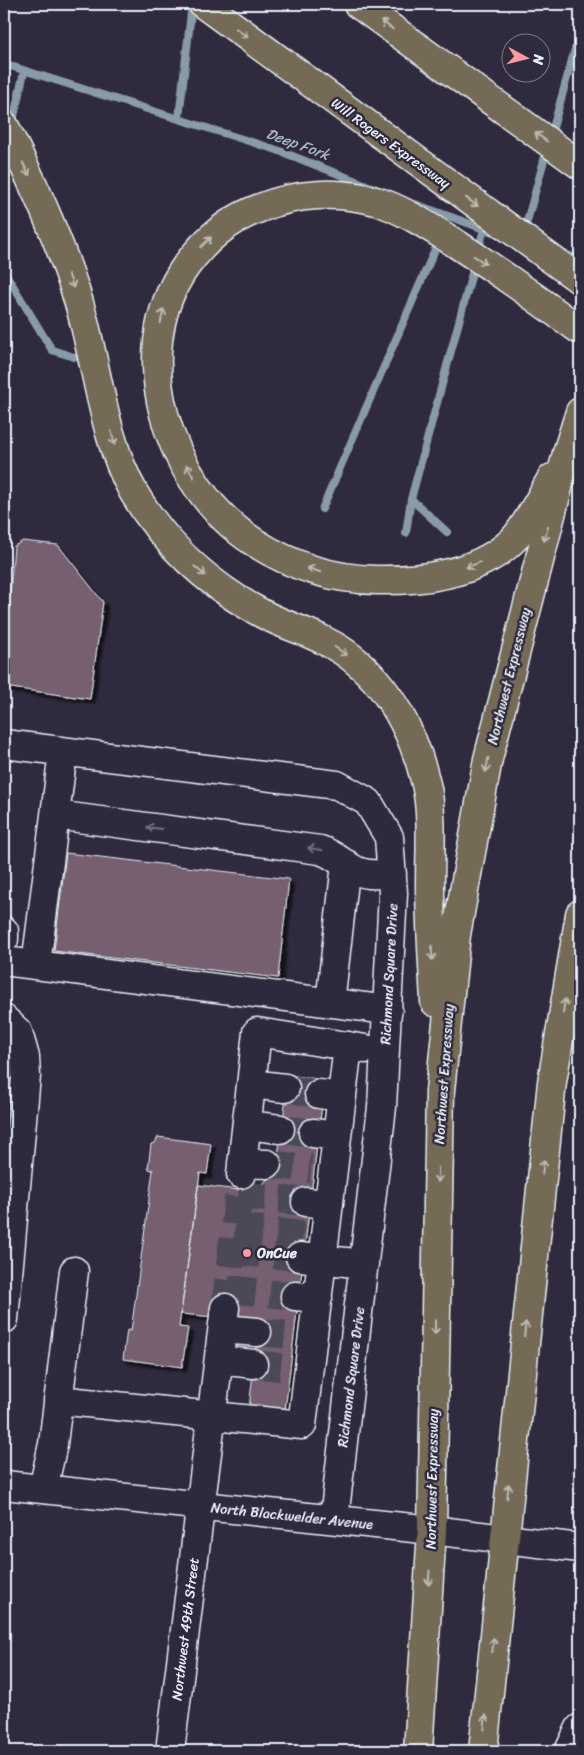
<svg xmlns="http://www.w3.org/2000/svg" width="584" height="1755" font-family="Sriracha,sans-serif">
	<defs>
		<filter id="shadow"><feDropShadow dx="4.5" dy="4.5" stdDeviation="1" flood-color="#0009"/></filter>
	</defs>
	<rect width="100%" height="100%" fill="#2f2a3d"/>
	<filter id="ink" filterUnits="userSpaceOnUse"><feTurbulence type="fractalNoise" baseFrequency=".02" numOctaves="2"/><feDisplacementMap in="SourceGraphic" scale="10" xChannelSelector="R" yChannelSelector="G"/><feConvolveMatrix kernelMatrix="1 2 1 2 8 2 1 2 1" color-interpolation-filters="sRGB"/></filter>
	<g filter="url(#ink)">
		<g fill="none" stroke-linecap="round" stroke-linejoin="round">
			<path stroke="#899ba8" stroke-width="8" d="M4,64L277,150L374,188
				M179,118L192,4
				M12,125L24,72
				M415,204L498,234
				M524,232L575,49
				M564,254L580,259
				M4,271L52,350L74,357
				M411,499L447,532
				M322,509L440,238
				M406,533L411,499L484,229"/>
		</g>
		<path fill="#755e71" stroke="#e8f1f8" filter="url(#shadow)" d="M23,541L58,545L103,602L90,699L4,687V660L14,546Z
			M66,853L289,879L278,978L54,951Z
			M289,1075L325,1080L285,1411L249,1408L256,1347L237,1319L181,1314L198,1185L255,1192L276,1170Z
			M158,1137L211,1144L207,1174L200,1173L179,1327L188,1328L182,1367L123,1359L127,1330L131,1331L153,1170L148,1169L151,1144L155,1143Z"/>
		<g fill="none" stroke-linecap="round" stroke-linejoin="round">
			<path stroke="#4b4859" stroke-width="28" stroke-dasharray="28 14" stroke-linecap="butt" d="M285,1088L319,1094
				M280,1129L313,1133
				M267,1164L311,1169
				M238,1195L306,1202
				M235,1227L303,1235
				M232,1251L300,1257
				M228,1289L295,1296
				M225,1308L241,1174
				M257,1332L290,1335
				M253,1364L287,1368"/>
			<defs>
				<path id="minor" d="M4,744L337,785L368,802L389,837L393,893L382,1107L334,1519
					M55,815L320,850C334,854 343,864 355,870C366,876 380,874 392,874
					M4,931V939
					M4,961L388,1010
					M36,965L63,752
					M330,1003L346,864
					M4,1019L18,1032L25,1057L26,1076L4,1319
					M251,1084L285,1088
					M319,1094L342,1097
					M247,1125L280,1129
					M313,1133L337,1136
					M242,1163L267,1164
					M241,1174L257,1032L366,1049
					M306,1202L329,1204
					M300,1257L364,1264
					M295,1296L318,1298
					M223,1329L257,1332
					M219,1360L253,1364
					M58,1400L302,1425L348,1046
					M4,1485L432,1530L580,1548
					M43,1489L53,1444L74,1271
					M170,1751L225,1308
					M569,1751L580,1728"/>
				<path id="highway" d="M203,4L580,280
					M358,4L580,165
					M4,125C33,182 61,242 79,303C97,363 103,439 134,493C164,544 209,585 261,613C281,624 303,630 323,640C380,667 412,725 426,784C433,813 430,852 430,883C430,923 433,963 435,1002
					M552,478C542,494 526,527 513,540C479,574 422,581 376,580C333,579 291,566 254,542C168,487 124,353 186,266C206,239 228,220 260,208C296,193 338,191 376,201C403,209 431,228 455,243C498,271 539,300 580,330
					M418,1751L432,1530L440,1091L456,935L488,759L567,453L580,412
					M483,1751L552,1082L580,914"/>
			</defs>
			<use href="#minor" stroke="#e8f1f8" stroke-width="31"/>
			<use href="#highway" stroke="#e8f1f8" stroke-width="31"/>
			<use href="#minor" stroke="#2f2a3d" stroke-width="28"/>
			<use href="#highway" stroke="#746b55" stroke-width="28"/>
		</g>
		<defs><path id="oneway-shaft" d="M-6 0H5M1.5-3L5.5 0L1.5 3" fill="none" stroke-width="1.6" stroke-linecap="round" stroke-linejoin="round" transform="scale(1.25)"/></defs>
		<g stroke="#babbb7">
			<use href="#oneway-shaft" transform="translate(387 25) rotate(-144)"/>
			<use href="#oneway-shaft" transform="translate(242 33) rotate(37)"/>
			<use href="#oneway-shaft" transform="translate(541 137) rotate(-144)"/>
			<use href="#oneway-shaft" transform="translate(26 169) rotate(63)"/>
			<use href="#oneway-shaft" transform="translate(472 202) rotate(36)"/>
			<use href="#oneway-shaft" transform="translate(206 242) rotate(-44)"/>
			<use href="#oneway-shaft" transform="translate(480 260) rotate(33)"/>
			<use href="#oneway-shaft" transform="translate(71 281) rotate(70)"/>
			<use href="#oneway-shaft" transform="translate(162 316) rotate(-79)"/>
			<use href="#oneway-shaft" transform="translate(113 438) rotate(76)"/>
			<use href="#oneway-shaft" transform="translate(190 471) rotate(-121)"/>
			<use href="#oneway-shaft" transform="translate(546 534) rotate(105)"/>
			<use href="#oneway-shaft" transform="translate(473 565) rotate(158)"/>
			<use href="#oneway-shaft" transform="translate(314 570) rotate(-161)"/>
			<use href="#oneway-shaft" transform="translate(200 571) rotate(39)"/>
			<use href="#oneway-shaft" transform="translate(341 651) rotate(32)"/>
			<use href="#oneway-shaft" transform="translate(487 765) rotate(101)"/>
			<use href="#oneway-shaft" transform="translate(432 953) rotate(87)"/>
			<use href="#oneway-shaft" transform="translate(564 1006) rotate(-81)"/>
			<use href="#oneway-shaft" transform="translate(543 1167) rotate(-84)"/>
			<use href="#oneway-shaft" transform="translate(438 1175) rotate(91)"/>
			<use href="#oneway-shaft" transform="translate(435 1327) rotate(91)"/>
			<use href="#oneway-shaft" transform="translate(525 1329) rotate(-84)"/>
			<use href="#oneway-shaft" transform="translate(508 1491) rotate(-84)"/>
			<use href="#oneway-shaft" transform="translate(429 1578) rotate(94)"/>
			<use href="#oneway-shaft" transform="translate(493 1645) rotate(-84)"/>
			<use href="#oneway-shaft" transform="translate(485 1722) rotate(-85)"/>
		</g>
		<g stroke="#70707e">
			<use href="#oneway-shaft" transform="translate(154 828) rotate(-173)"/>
			<use href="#oneway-shaft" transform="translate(315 849) rotate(-171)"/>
		</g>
	</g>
	<circle fill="#ff9aa2" stroke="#2f2a3d" stroke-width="2" cx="247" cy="1253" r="5"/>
	<g text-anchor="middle" stroke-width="5" stroke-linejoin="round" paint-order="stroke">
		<g font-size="14" fill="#e8f1f8" stroke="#2f2a3d">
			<text transform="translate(391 143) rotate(36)" y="5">Will Rogers Expressway</text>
			<text transform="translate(509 676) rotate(-76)" y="5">Northwest Expressway</text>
			<text transform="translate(389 974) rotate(-87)" y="5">Richmond Square Drive</text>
			<text transform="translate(444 1074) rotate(-86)" y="5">Northwest Expressway</text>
			<text transform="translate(351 1377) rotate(-83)" y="5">Richmond Square Drive</text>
			<text transform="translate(432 1479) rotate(-89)" y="5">Northwest Expressway</text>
			<text transform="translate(292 1516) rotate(6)" y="5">North Blackwelder Avenue</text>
			<text transform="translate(185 1629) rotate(-83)" y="5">Northwest 49th Street</text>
		</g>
		<g font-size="14" font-weight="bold" fill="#e8f1f8" stroke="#2f2a3d" text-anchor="start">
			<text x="257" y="1258">OnCue</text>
		</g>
		<g font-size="15" font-style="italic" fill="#a8b8c2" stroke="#2f2a3d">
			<text transform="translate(298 144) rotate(20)" y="5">Deep Fork</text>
		</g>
	</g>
	<rect width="584" height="1755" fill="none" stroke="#2f2a3d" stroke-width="20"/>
	<rect x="10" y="10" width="564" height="1735" fill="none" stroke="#e8f1f8" stroke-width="2" filter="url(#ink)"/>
	<g transform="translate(526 58) rotate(97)"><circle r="24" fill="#2f2a3d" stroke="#797a88"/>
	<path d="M0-4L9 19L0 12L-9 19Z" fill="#ff9aa2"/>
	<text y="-8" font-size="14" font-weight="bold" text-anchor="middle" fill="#e8f1f8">N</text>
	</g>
</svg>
